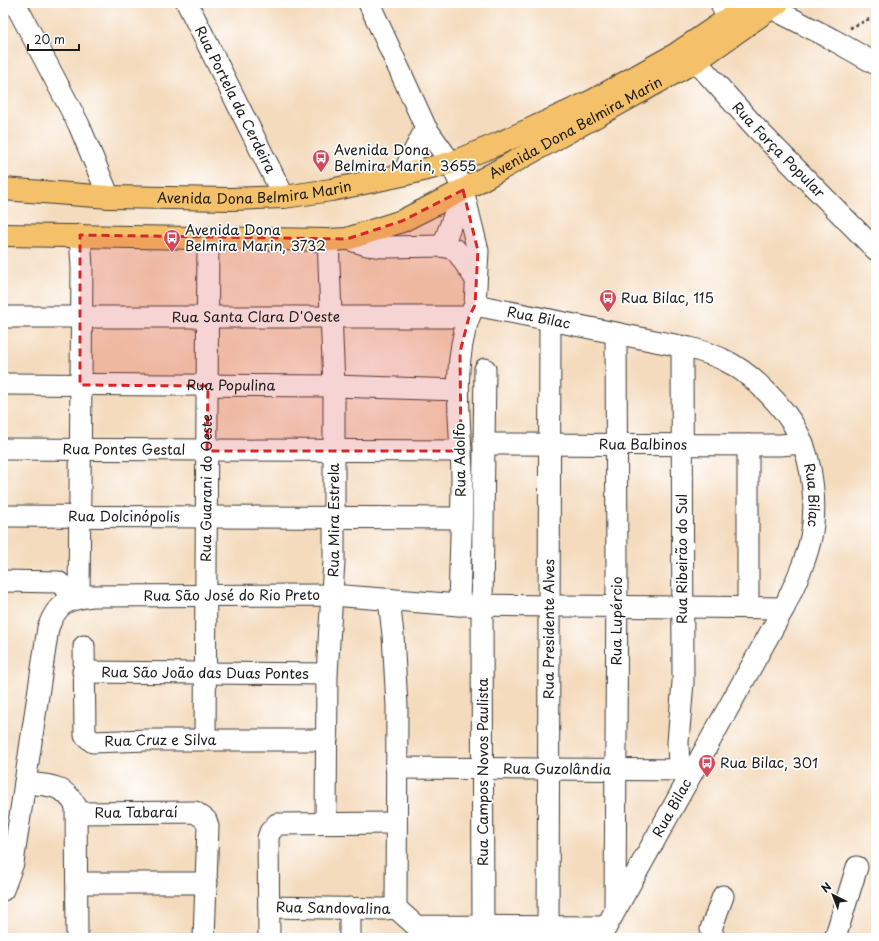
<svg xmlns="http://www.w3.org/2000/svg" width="879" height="941" font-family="'Playpen Sans',sans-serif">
	<rect width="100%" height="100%" fill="#fff"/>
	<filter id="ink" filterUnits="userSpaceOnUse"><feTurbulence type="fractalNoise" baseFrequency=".025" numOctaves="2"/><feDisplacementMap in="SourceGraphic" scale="8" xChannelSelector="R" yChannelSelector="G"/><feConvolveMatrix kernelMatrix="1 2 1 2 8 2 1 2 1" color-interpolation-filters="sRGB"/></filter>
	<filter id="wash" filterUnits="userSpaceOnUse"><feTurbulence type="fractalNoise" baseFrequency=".012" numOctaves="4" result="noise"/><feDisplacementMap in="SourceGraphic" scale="16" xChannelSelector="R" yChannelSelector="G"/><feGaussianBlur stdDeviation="0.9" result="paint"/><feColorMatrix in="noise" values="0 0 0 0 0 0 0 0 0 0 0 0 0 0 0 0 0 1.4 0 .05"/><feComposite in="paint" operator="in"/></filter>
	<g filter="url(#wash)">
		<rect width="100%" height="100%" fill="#f4dbbe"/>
	</g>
	<g filter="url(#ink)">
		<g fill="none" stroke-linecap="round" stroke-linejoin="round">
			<defs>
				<g id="minor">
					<path d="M15,3L79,125L109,197"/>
					<path id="s1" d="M187,3L284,197"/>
					<path d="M721,3L733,35"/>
					<path d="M764,3L771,8L830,38L876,64"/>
					<path id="s2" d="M684,48L757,129L876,250"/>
					<path d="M402,175L426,128"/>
					<path d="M347,239L367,245L385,247L443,246L456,250L475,278"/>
					<path d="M443,246L463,190"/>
					<path id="s3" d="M475,305L690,348C701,351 712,354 722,359C751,372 785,407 799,435C813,463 817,507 811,537C806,562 794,585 784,608L600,938"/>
					<path id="s4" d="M3,317C158,318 313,316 469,317L475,305L478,251L463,190L451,163L426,128L369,3"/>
					<path id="s5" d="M3,384L334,386L458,390"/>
					<path id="s6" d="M484,444L780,445L803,443"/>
					<path id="s7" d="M3,449L461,451"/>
					<path id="s8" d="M3,516L461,518"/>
					<path d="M3,581L58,582L79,598"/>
					<path d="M79,598L82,268L80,235"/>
					<path d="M389,599L393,635L397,706L396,908"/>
					<path d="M459,605C460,562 462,520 462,477C461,424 451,368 469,317"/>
					<path d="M748,607V445"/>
					<path id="s9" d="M84,646L85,735L93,742L147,740H327"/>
					<path id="s10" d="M83,672L327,674"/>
					<path id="s11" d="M205,739L208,237"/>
					<path id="s12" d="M396,768L693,770"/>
					<path d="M679,771L678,742L683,682L682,347"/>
					<path d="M25,783C48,785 63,784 76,806L77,938"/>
					<path id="s13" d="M77,813L195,812L206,820L208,826L204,938"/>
					<path id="s14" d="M326,823L327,674L334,561V386L328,240"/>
					<path d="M77,883H207"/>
					<path id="s15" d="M3,890L13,863L48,628C57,603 67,599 92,596L332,595L459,605L784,608"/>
					<path id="s16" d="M269,907L384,909L396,908L416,926L606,927"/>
					<path d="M350,908V938"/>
					<path id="s17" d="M615,908L617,573L616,333"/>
					<path d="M269,938L268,838L270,832L277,824L395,823"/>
					<path d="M483,938L482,606L485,369"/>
					<path id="s18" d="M548,938L550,320"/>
					<path d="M714,938L711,929L723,896"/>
					<path d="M835,938L857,867"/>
				</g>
				<g id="major">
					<path id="s19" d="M3,189L109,197L231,199L284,197L331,190L402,175L451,163L468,156L500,143L592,101L676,54L751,3"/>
					<path id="s20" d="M3,235L328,240L347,239L402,221L463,190L696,61L778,3"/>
				</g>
			</defs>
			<use href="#minor" stroke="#3c3934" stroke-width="23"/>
			<use href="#major" stroke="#3c3934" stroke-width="24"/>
			<path stroke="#3c3934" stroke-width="2.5" stroke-dasharray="3 3" stroke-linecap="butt" d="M850,28L876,16"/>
			<use href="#minor" stroke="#fff" stroke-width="21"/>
			<use href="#major" stroke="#f4c16a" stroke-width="22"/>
		</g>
	</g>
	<path fill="#d62828" fill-opacity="0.2" stroke="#d62828" stroke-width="3" stroke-dasharray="8 5" stroke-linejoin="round" d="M463,190L478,251L475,305L469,317L460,352L461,451H207L208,386L80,385V235L347,239L402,221Z"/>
	<defs>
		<symbol id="bus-pin" viewBox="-11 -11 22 30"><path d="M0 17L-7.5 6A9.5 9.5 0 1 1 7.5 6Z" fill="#d1495b" stroke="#fff"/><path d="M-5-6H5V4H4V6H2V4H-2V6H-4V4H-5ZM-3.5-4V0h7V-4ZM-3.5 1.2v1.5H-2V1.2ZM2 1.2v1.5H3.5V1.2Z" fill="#fff"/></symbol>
	</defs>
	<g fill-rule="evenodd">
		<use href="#bus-pin" x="311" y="148" width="20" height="27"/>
		<use href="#bus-pin" x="162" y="228" width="20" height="27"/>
		<use href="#bus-pin" x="598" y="288" width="20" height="27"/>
		<use href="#bus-pin" x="697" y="753" width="20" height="27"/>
	</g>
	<g text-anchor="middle" stroke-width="3.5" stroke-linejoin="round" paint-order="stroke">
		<g font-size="14" fill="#1c1c1c" stroke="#fff">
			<text dy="5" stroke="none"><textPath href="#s1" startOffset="108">Rua Portela da Cerdeira</textPath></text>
			<text dy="5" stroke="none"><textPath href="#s20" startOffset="599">Avenida Dona Belmira Marin</textPath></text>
			<text dy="5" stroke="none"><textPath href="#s2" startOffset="139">Rua Força Popular</textPath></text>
			<text dy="5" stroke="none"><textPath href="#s19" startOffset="252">Avenida Dona Belmira Marin</textPath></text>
			<text dy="5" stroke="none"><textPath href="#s4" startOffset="253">Rua Santa Clara D'Oeste</textPath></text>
			<text dy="5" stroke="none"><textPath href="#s3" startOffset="65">Rua Bilac</textPath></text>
			<text dy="5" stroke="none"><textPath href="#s5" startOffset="228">Rua Populina</textPath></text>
			<text dy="5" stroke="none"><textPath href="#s6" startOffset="159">Rua Balbinos</textPath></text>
			<text dy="5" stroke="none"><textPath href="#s7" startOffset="121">Rua Pontes Gestal</textPath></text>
			<text transform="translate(460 460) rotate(-91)" y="5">Rua Adolfo</text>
			<text dy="5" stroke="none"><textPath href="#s11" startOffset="251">Rua Guarani do Oeste</textPath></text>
			<text dy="5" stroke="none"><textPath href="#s3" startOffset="425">Rua Bilac</textPath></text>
			<text dy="5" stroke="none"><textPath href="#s8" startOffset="121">Rua Dolcinópolis</textPath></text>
			<text dy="5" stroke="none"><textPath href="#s14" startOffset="303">Rua Mira Estrela</textPath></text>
			<text transform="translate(682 559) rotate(-90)" y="5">Rua Ribeirão do Sul</text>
			<text dy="5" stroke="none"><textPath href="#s15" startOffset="465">Rua São José do Rio Preto</textPath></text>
			<text dy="5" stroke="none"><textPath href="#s17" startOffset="287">Rua Lupércio</textPath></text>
			<text dy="5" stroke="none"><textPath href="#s18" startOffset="309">Rua Presidente Alves</textPath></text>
			<text dy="5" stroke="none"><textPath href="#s10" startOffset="122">Rua São João das Duas Pontes</textPath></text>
			<text dy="5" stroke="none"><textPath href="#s9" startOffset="167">Rua Cruz e Silva</textPath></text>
			<text dy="5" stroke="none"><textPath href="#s12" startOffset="161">Rua Guzolândia</textPath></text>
			<text transform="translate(483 772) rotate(-90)" y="5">Rua Campos Novos Paulista</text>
			<text transform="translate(672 808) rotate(-61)" y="5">Rua Bilac</text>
			<text dy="5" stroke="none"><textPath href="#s13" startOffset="59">Rua Tabaraí</textPath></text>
			<text dy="5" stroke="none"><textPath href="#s16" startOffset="64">Rua Sandovalina</textPath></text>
		</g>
		<g font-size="14" fill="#1c1c1c" stroke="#fff" text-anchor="start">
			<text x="334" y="155">Avenida Dona<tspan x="334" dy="16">Belmira Marin, 3655</tspan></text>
			<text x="185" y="235">Avenida Dona<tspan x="185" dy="16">Belmira Marin, 3732</tspan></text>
			<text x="621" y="303">Rua Bilac, 115</text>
			<text x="720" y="768">Rua Bilac, 301</text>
		</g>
	</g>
	<rect width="879" height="941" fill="none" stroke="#fff" stroke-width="16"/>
	<g transform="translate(833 895) rotate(318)" stroke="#ffffff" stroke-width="3" paint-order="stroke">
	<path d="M0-3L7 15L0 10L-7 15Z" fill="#1c1c1c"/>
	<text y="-6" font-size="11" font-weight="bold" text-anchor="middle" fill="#1c1c1c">N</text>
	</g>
	<path d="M28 44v6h51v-6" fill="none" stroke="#1c1c1c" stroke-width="2"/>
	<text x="34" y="44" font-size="12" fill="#1c1c1c" stroke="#ffffff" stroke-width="3" paint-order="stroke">20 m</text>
</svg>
